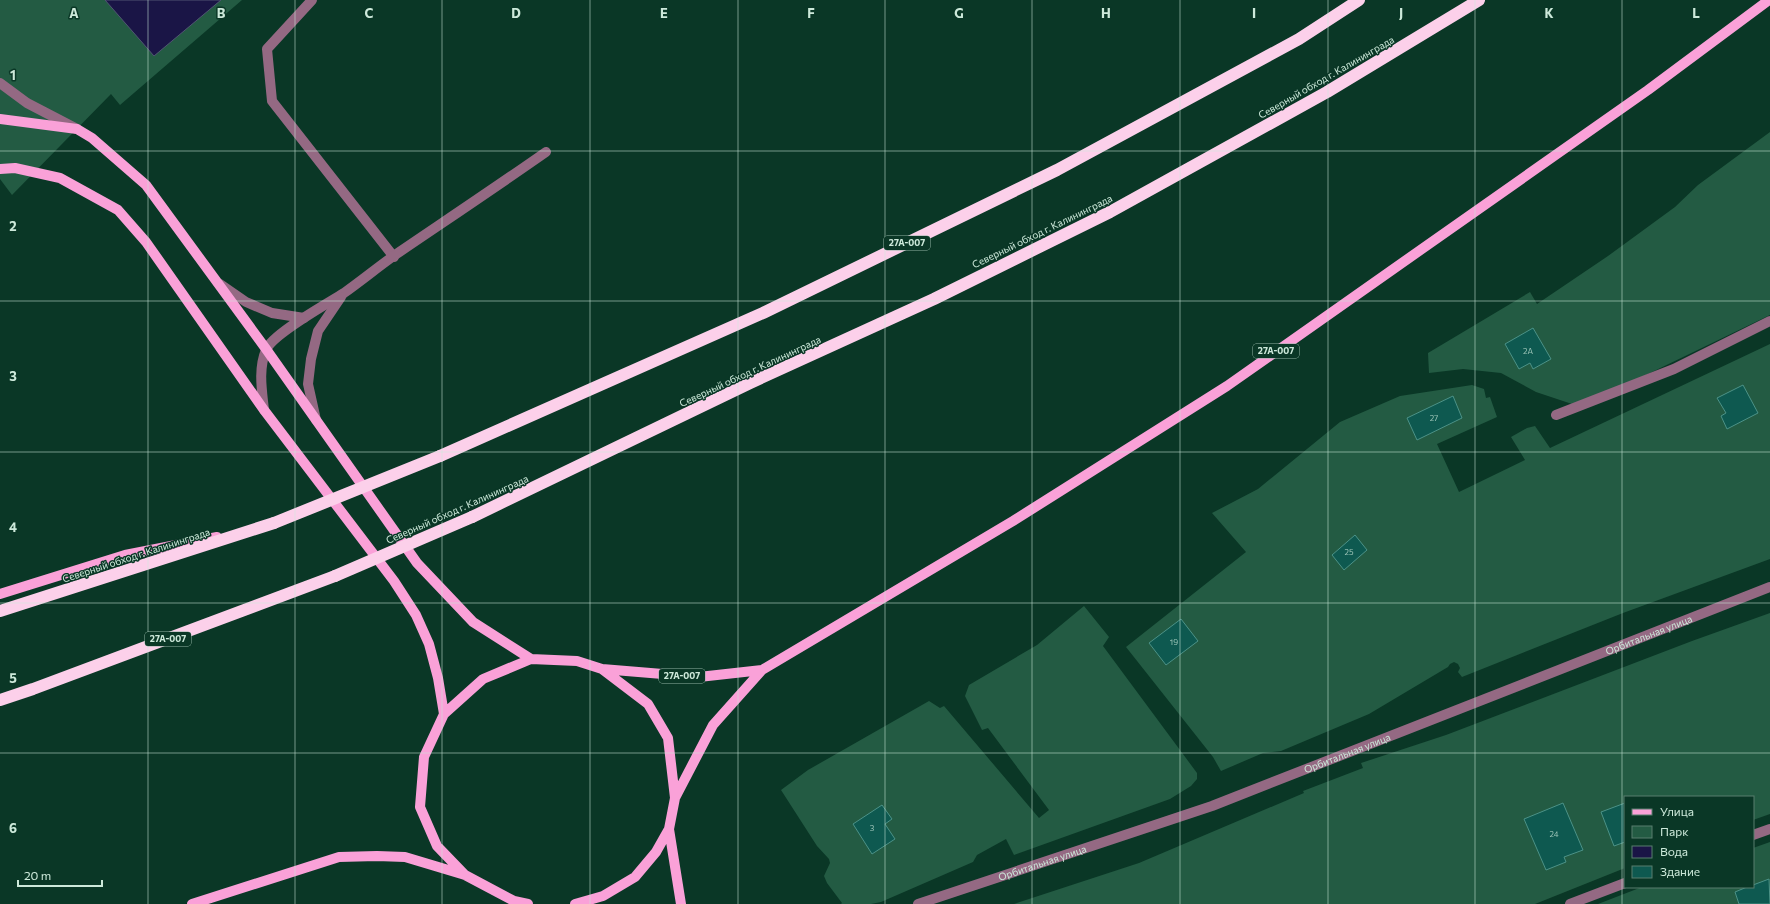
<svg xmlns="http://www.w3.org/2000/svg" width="1770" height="904" font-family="Commissioner,sans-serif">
	<rect width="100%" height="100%" fill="#0a3726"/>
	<path fill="#235b43" d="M0,0H242L120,105L111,94L12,195L0,179Z
		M1770,132V315L1590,402L1572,404L1536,392L1501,373L1463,369L1429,373L1428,353L1530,292L1537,304L1608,256L1675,207L1698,185Z
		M1770,344V559L1623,613L1462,677L1458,672L1460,668L1458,664L1454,662L1450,664L1448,667L1369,714L1281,751L1263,753L1221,771L1213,757L1126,647L1246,552L1212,513L1258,489L1340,422L1400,396L1472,385L1484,389L1486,398L1490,397L1497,417L1437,444L1459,492L1525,460L1511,437L1527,428L1535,426L1550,448Z
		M1084,606L1109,637L1103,646L1197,773V779L1191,786L1170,799L1014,855L1006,839L977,855L973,862L881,902L871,904H841L842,903L827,883L824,876L830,863L829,859L817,846L781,790L808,770L929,701L940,708L944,706L1039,818L1049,810L988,728L982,730L965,696L969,685L1037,645Z
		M1770,613V814L1753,820V797H1625V868L1535,904H1014L1139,863L1304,793L1303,791L1363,768L1361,763L1446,735L1692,641Z
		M1770,842V904H1598L1642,887H1753V848Z"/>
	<path fill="#1a1546" stroke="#505572" d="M105,0H221L154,56Z"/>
	<path fill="#0e5950" stroke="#4c9287" d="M1533,328L1551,359L1533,369L1530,363L1519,369L1505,344Z
		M1743,385L1758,413L1727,429L1721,416L1726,413L1717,398Z
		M1453,396L1462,418L1417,440L1407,418Z
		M1355,535L1367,550L1344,570L1332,555Z
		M1181,619L1198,641L1166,665L1149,643Z
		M1563,803L1583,850L1564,857L1566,862L1546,870L1524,819Z
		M1625,803V842L1614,846L1601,812Z
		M882,805L892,819L885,824L895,839L872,854L853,824Z
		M1769,879L1770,904H1739L1735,892L1747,887H1753V885Z"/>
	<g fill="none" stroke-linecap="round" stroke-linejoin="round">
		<g stroke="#946983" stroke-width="10">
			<path d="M312,0L267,49L272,101L394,257"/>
			<path d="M0,83L27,103L77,129"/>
			<path d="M220,284L246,302L272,313L304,318"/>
			<path d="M264,410C262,391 258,369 266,350C272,334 327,304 344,293C361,281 378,267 395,255C445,221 496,187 546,152"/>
			<path d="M1556,415L1674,369L1770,321"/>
			<path d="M316,420L308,384L311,359L318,331L341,297"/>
			<path d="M1753,835L1770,829"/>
			<path id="s1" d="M918,904L1212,806L1770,587"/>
			<path d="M1570,904L1625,883"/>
		</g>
		<path stroke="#faa1d8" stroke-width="10" d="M0,119L77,129L92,138L146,185L266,349L417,563L473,622L531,659
			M0,169L15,168L60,178L118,210L146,242L264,410L394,581L416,615L429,644L438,678L444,714
			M0,594L125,555L217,537
			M675,798L713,725L762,670L1013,521L1227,386L1648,90L1769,0
			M669,829L681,904
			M465,875L437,846L420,807L424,757L444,714L483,679L531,659L577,661L602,669L699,677L762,670
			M192,904L339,857L377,856L405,857L465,875L514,901L528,904
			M575,904L603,896L635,877L656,852L669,829L675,798L668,738L648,704L602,669"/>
		<path stroke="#fcd0ea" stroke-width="12" d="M440,456L763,313L1057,170L1299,39L1359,0
			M472,517L750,383L934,299L1110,212L1327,92L1479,0
			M0,611L274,523
			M0,700L33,689L335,576"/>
		<path stroke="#fcd0ea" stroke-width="12" d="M274,523L440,456
			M335,576L472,517"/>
	</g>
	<path fill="none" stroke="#cde9da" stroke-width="1" stroke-opacity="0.55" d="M148,0V904M295,0V904M442,0V904M590,0V904M738,0V904M885,0V904M1032,0V904M1180,0V904M1328,0V904M1475,0V904M1622,0V904M0,151H1770M0,301H1770M0,452H1770M0,603H1770M0,753H1770"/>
	<g text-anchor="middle" stroke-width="3" stroke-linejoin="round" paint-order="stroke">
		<g font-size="8" fill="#9dc5b8">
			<text x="1528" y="354">2А</text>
			<text x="1434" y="421">27</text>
			<text x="1349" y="555">25</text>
			<text x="1174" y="645">19</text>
			<text x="872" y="831">3</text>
			<text x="1554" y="837">24</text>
		</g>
		<g fill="#0a3726" stroke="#92b4a4" stroke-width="1">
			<rect x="884" y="236" width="46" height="14" rx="3"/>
			<rect x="1253" y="344" width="46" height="14" rx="3"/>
			<rect x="145" y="632" width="46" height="14" rx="3"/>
			<rect x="659" y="669" width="46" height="14" rx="3"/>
		</g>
		<g font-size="9" font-weight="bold" fill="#cde9da">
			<text x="907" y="246">27А-007</text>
			<text x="1276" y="354">27А-007</text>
			<text x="168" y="642">27А-007</text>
			<text x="682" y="679">27А-007</text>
		</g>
		<g font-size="10" fill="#cde9da" stroke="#0a3726">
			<text transform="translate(1326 77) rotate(-30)" y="4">Северный обход г. Калининграда</text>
			<text transform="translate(1042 231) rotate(-26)" y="4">Северный обход г. Калининграда</text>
			<text transform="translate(750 371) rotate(-25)" y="4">Северный обход г. Калининграда</text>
			<text transform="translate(457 509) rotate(-24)" y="4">Северный обход г. Калининграда</text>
			<text transform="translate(136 555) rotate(-18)" y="4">Северный обход г. Калининграда</text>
			<text dy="4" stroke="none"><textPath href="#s1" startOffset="779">Орбитальная улица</textPath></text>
			<text dy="4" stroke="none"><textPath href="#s1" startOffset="455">Орбитальная улица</textPath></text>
			<text dy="4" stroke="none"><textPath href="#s1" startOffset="131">Орбитальная улица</textPath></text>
		</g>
	</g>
	<g font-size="13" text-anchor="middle" font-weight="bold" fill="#cde9da" stroke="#0a3726" stroke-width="3" stroke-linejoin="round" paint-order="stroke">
		<text x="74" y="18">A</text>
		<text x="221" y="18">B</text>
		<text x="369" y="18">C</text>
		<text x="516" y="18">D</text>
		<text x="664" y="18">E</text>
		<text x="811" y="18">F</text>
		<text x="959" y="18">G</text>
		<text x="1106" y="18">H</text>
		<text x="1254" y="18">I</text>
		<text x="1401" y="18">J</text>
		<text x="1549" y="18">K</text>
		<text x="1696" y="18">L</text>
		<text x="13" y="80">1</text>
		<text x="13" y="231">2</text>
		<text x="13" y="381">3</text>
		<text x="13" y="532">4</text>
		<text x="13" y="683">5</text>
		<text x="13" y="833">6</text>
	</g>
	<rect x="1624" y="796" width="130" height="92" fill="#0a3726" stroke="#587e6e"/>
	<rect x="1632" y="809" width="20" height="6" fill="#faa1d8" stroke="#587e6e"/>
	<text x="1660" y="816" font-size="12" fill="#cde9da">Улица</text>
	<rect x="1632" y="826" width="20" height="12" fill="#235b43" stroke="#587e6e"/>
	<text x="1660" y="836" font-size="12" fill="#cde9da">Парк</text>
	<rect x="1632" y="846" width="20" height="12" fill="#1a1546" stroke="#587e6e"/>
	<text x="1660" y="856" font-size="12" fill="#cde9da">Вода</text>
	<rect x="1632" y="866" width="20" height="12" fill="#0e5950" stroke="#587e6e"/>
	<text x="1660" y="876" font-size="12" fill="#cde9da">Здание</text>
	<path d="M18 880v6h84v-6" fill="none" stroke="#cde9da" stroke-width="2"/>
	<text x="24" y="880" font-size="12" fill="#cde9da" stroke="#0a3726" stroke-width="3" paint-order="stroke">20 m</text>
</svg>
